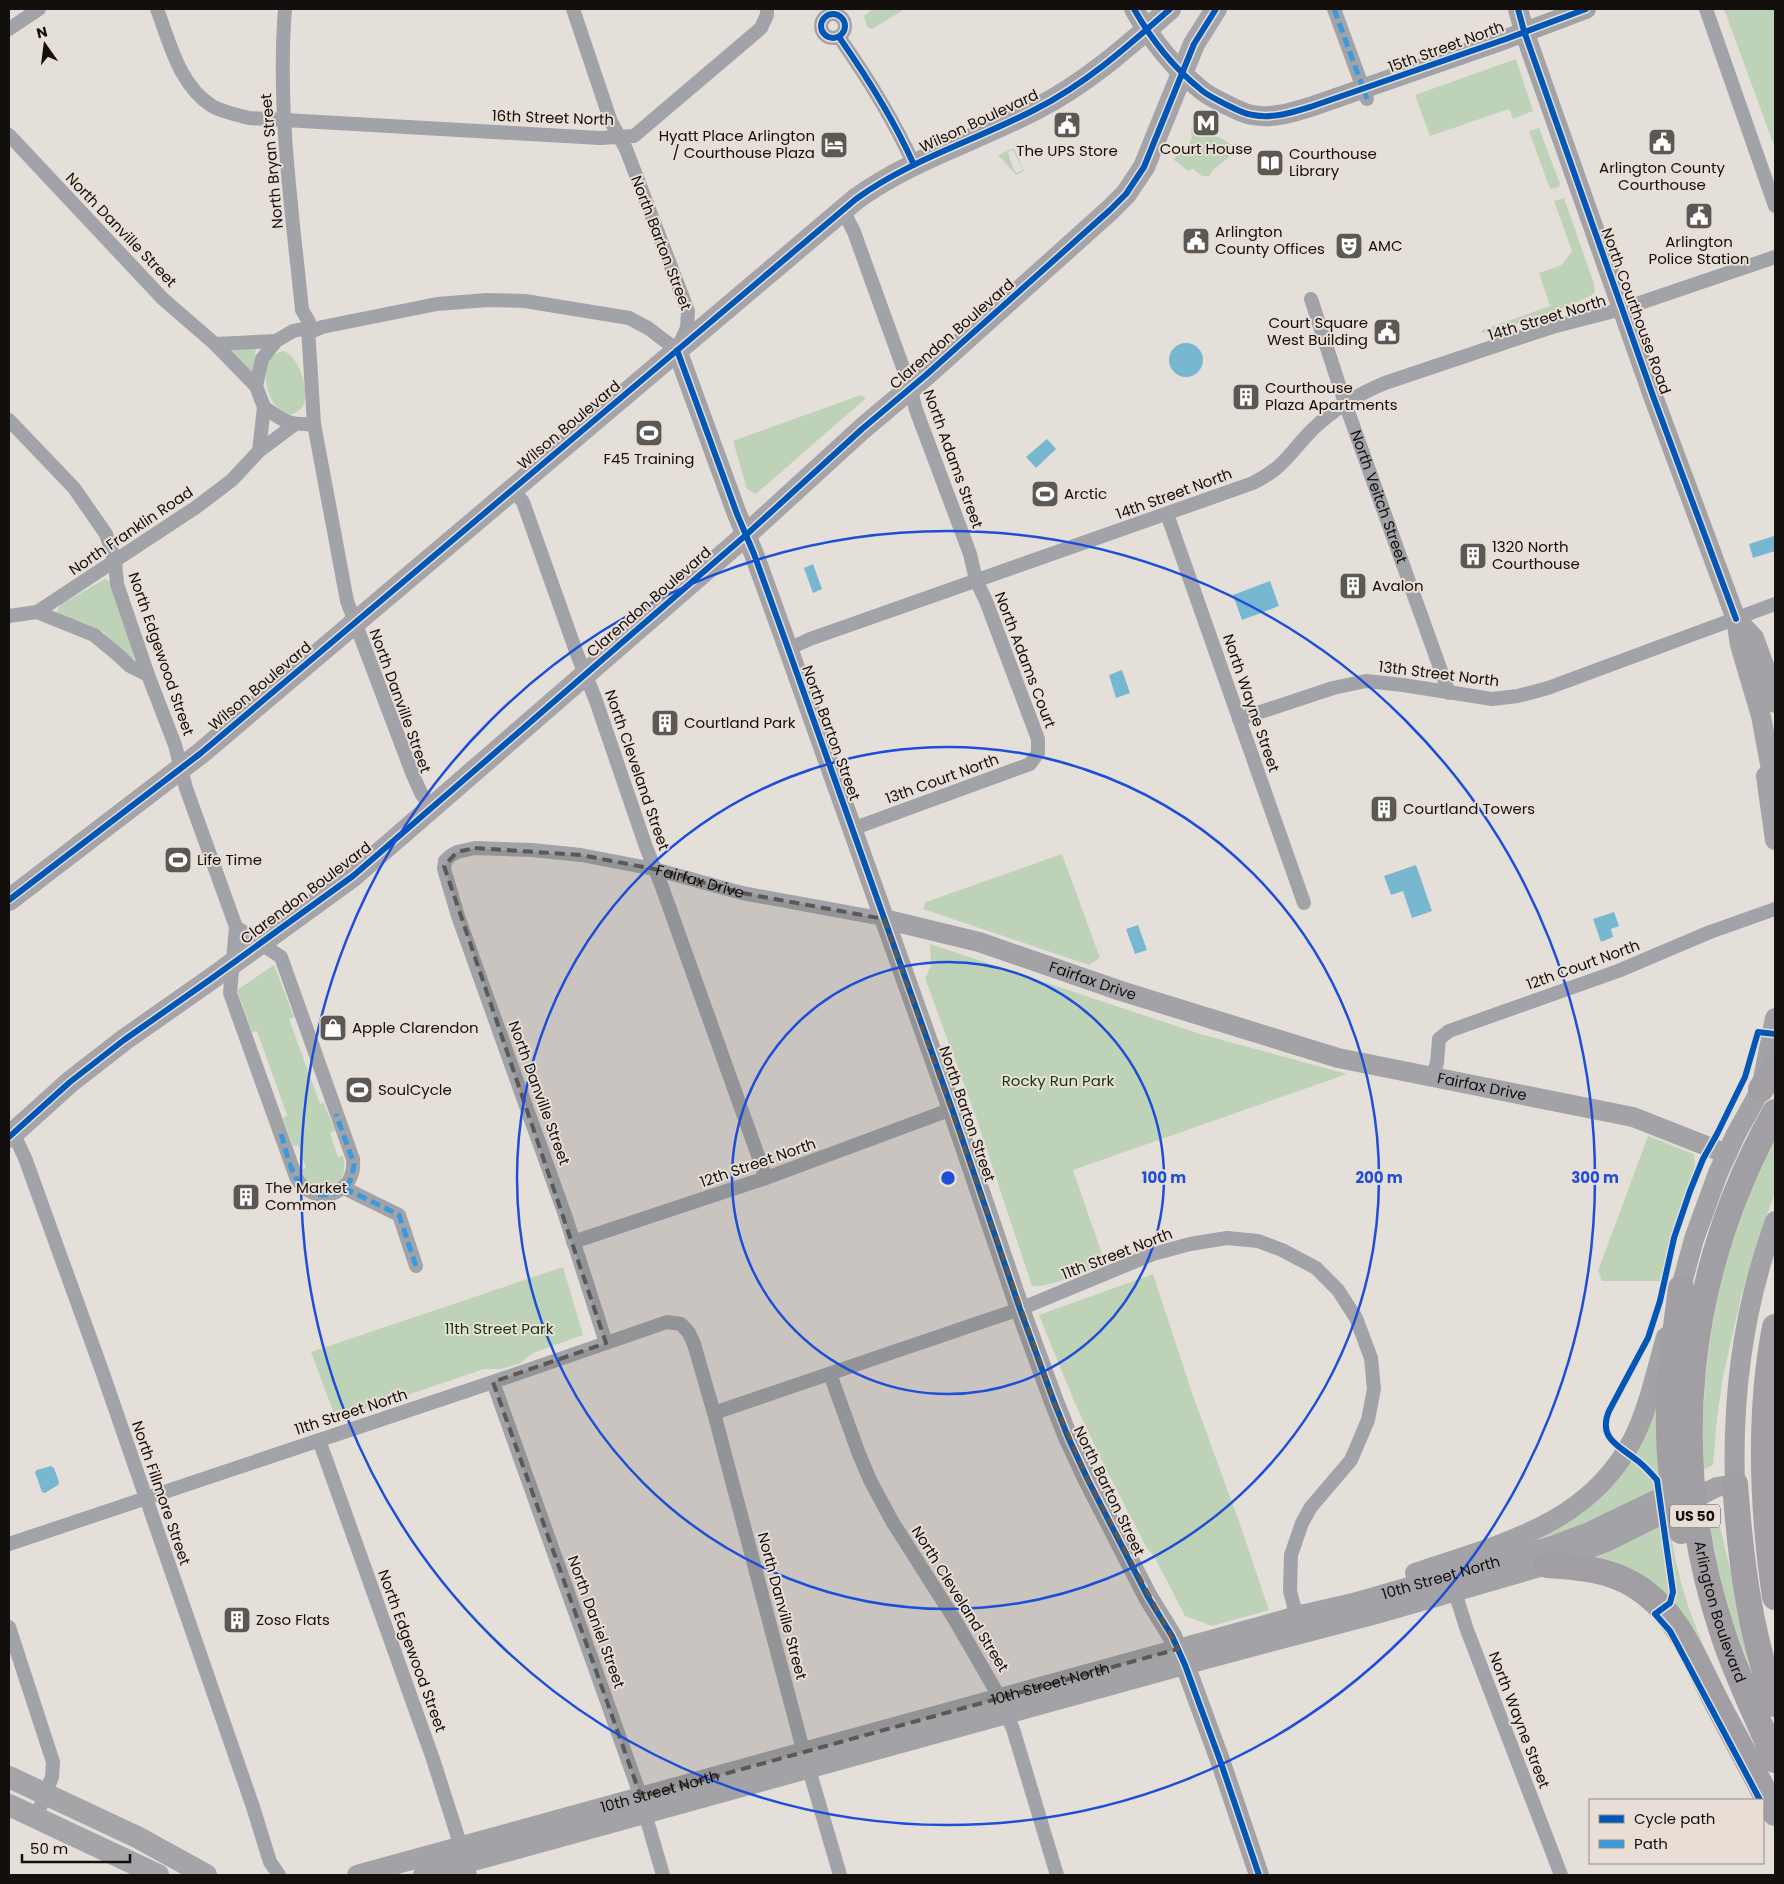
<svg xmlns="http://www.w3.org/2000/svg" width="1784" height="1884" font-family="Poppins,sans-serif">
	<rect width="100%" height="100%" fill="#e5dfda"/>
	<path fill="#bed2b8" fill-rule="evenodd" d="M873,9H905L872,29L867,27L864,16Z
		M1724,9H1775V148Z
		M1516,59L1533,111L1513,119L1509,109L1430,136L1415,95Z
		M1196,125L1199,126L1209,135L1221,138L1230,144H1240L1246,151L1233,154L1213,170L1209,176H1202L1193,169L1188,171L1174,160C1180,147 1195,149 1191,129Z
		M1539,128L1560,184L1559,187L1550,189L1529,131Z
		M1014,148L1024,171L1016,175L998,155ZM1013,150L1023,170L1016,173L1013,168L1008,152Z
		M1564,198L1593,281C1594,285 1596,289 1594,293C1588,301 1495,332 1482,333V330L1550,306L1539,273L1562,265L1572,251L1554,201Z
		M256,348L254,369L252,371H249L230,349Z
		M283,351C300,356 310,392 303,406C300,411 295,413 290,415C265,411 254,356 283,351Z
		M861,395L866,398L756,494L747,489L733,441Z
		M105,579L111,582L135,657L132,659L111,642L103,632L84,623L64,617L59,614L57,611L60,605Z
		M1062,854L1100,958L1089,965L923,909L926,902Z
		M930,944L1200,1034L1347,1074L1073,1170L1105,1263C1089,1271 1048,1288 1032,1286L977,1120L925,978L931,966Z
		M274,965L294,1017L289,1019L320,1104L324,1103L335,1131L330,1133L338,1157L343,1156C348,1180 337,1191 312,1186L307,1182L301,1170L306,1168L298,1145L293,1146L283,1118L287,1115L257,1031L252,1032L237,990Z
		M1648,1136L1694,1154L1695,1165L1674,1238L1665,1281H1602L1598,1271Z
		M1775,1140V1193L1756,1245L1741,1297L1723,1377L1717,1418L1713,1465L1703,1470C1700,1352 1720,1245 1775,1140Z
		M563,1267L583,1335L533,1353L519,1364L501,1369H484L336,1419L311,1352Z
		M1153,1274L1192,1393L1241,1527L1269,1610L1212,1626L1185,1616L1154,1556L1146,1547L1102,1461L1074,1401L1039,1315Z
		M1656,1401C1662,1457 1665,1515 1678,1570C1693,1637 1729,1697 1759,1758L1690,1635L1598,1563L1597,1557L1658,1527L1581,1529L1513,1547L1567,1521Z
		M1712,1507L1716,1509L1754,1672C1727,1621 1717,1565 1707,1509Z"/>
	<path fill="#78b7d0" d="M1169 360a17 17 0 1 1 34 0a17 17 0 1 1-34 0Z
		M1047,439L1056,449L1036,468L1026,457Z
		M1774,536L1775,551L1753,558L1749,544Z
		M813,564L822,589L813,593L804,568Z
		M1270,581L1279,606L1242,620L1233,595Z
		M1122,670L1130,693L1116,698L1109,675Z
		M1416,865L1432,911L1412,918L1403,891L1391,895L1384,876Z
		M1614,912L1619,926L1611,929L1613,937L1601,942L1593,919Z
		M1138,925L1147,950L1135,954L1126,929Z
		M51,1466L54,1468L59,1482L58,1485L45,1493L42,1492L35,1472L37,1470Z"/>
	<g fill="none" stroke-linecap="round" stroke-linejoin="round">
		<g stroke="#a1a3a9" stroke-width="14">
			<path d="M157,9C170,43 179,85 212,106C222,112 238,115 249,118L600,138L634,136L761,28L767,15V9"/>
			<path d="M285,9C277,109 292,210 302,310L309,322L308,328"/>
			<path d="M1334,9L1367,99"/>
			<path d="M1706,9L1775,206"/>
			<circle cx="833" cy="26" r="12"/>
			<path d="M9,29L39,9"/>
			<path d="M839,37C867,77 894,120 914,165"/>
			<path d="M9,135L163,299L215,344L256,386"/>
			<path d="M843,210L854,232L910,387L916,410L970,554L976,580L986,601L1038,739V753L1030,764L852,829"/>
			<path id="s1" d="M1311,299L1345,403L1449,693"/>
			<path d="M308,333L322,327L437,304L487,300L525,301L629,318L648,328L677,350L687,328L688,311L626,149L611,122L573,9"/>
			<path d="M215,344L276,341"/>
			<path d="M9,420L74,488L106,534L115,561L117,584L148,675L175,745L186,788L236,927L230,993L296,1177C313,1209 357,1195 353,1159L281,957L236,927"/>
			<path d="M314,424L347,601L413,775L421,793L432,808"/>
			<path d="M259,451L264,407L256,386L262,359L276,341L293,331L308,328L314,424C289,425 284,422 264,407"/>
			<path d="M512,489L523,502L577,654L595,698L646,847L662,887L766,1178"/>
			<path d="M1167,514L1304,903"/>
			<path d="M37,612L94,635L117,654L130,666L148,675"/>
			<path d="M9,616L37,612L195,508L232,480L259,451L294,425"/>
			<path d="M788,649L810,639L1253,483C1285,467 1290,452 1313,429C1334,409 1358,394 1385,383L1552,327L1622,309L1775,257"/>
			<path d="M1239,719L1333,688L1366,681L1403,685L1492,699L1518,696L1548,688L1775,604"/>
			<path d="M1432,1077L1437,1063L1439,1039L1449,1031L1618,971L1710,932L1775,909"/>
			<path d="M11,1128L25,1158L101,1368L253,1807L270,1862L279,1875"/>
			<path d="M344,1188L399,1215L416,1266"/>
			<path d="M573,1242L766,1178L952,1109"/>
			<path id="s2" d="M606,1343L565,1215L458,916L444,869L445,861L450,856L457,852L475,848L532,850L581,855L654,869L742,893L884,919"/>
			<path d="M830,1374L859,1454L870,1480L892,1521L955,1620L1000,1698L1013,1729L1057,1875"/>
			<path d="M493,1382L637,1786L663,1875"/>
			<path d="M714,1413L1020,1309L1153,1254L1190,1244L1227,1238L1258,1241L1282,1250L1316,1268L1338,1290L1356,1318L1371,1358L1374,1389L1368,1420L1351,1460L1311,1507L1302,1523L1291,1555L1290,1591L1294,1606L1293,1625"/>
			<path d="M319,1440L433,1759L470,1875"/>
			<path d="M9,1544L493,1382L667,1322L681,1324L689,1333L694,1344L714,1413L801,1742L840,1875"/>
			<path d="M1452,1583L1467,1630L1561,1875"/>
			<path d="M9,1627L53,1762L52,1777L36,1818"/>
		</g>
		<g stroke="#a2a2a7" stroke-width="20">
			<path d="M1134,9C1150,37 1173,67 1199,88C1206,95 1216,99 1225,104C1234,108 1243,114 1253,115C1273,119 1294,112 1313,106L1506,39L1586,9"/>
			<path d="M1518,9L1524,31L1653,396L1736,619L1740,645L1761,716L1775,791"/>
			<path d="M677,350L737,514L754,554L784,637L952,1109L1020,1309L1053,1399L1068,1437L1088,1480L1148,1597L1172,1636L1185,1665L1221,1763L1259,1875"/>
			<path d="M1736,619L1754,638L1769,679L1775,703"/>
			<path d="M1766,776L1775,840"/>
			<path id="s3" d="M884,919L979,942L1121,991L1338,1058L1633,1117L1727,1154"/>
			<path d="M1677,1302L1694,1239L1718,1173L1736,1134L1761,1089L1775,1018"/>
			<path d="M1415,1573C1499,1544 1588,1526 1633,1439C1649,1407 1656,1371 1666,1337"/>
			<path id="s4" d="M357,1875L1305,1614L1353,1603L1552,1546L1589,1532L1685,1486"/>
			<path d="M423,1875L1202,1660L1376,1614L1547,1565L1604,1543L1717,1487L1735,1484C1732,1395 1744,1305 1775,1221"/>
		</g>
		<path stroke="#a5a4a9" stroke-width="22" d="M9,900L201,753L856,199C911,159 977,140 1036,109C1087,83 1128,46 1170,9
			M9,1137L70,1082L124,1040L211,979L353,876L746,535L862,429L926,375L1110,210L1126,194L1144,167L1194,44L1216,9
			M9,1777L137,1837L206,1875
			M9,1805L158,1875"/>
		<g stroke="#a19fa4" stroke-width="26">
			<path d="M1761,1089L1775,1068"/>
			<path id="s5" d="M1775,1112C1685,1273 1664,1458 1723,1634C1737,1677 1758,1718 1775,1760"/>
			<path d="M1775,1327C1758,1416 1762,1507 1775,1597"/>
			<path d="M1735,1484C1741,1562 1749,1629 1775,1704"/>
			<path d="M1681,1531C1674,1497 1669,1463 1669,1429C1668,1381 1675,1334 1681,1288"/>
			<path d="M1547,1565C1578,1567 1607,1569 1634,1585C1678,1611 1696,1663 1718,1705C1737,1741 1757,1777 1775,1813"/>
		</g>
		<path stroke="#3b9ade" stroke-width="5" stroke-dasharray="10 5" stroke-linecap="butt" d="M1334,9L1367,99
			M281,1134C286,1150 290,1172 301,1185C312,1199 339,1198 349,1183C352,1177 353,1171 354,1164L336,1114
			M344,1188L399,1215L416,1266"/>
		<defs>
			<path id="cycleway" d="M1134,9C1150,37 1173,67 1199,88C1206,95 1216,99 1225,104C1234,108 1243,114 1253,115C1273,119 1294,112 1313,106L1506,39L1586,9
				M1518,9L1524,31L1653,396L1736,619
				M821 26a12 12 0 1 1 24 0a12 12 0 1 1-24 0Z
				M839,37C867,77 894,120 914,165
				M677,350L737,514L754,554L784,637L952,1109L1020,1309L1053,1399L1068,1437L1088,1480L1148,1597L1172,1636L1185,1665L1221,1763L1259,1875
				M9,900L201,753L856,199C911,159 977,140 1036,109C1087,83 1128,46 1170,9
				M9,1137L70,1082L124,1040L211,979L353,876L746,535L862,429L926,375L1110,210L1126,194L1144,167L1194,44L1216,9
				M1760,1800L1676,1642L1670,1631L1655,1614L1670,1603L1673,1592L1657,1480C1650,1472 1643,1464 1634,1458C1617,1445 1598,1437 1609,1411L1648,1338L1660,1301L1674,1238L1690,1191L1703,1159L1717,1134L1745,1077L1758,1032L1775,1034"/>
		</defs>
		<use href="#cycleway" stroke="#e9ded6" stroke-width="9"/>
		<use href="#cycleway" stroke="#0057b8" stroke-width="6"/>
	</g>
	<path fill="#5c5854" fill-opacity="0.2" stroke="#5c5854" stroke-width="4" stroke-dasharray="10 6" stroke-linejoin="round" d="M475,848L581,855L654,869L742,893L884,919L1053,1399L1088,1480L1178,1649L641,1797L493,1382L606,1343L444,866L457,852Z"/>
	<g fill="none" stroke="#1d4ed8" stroke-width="2.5">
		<circle cx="948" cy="1178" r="216"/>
		<circle cx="948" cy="1178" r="431"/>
		<circle cx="948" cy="1178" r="647"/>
	</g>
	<defs>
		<symbol id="metro-square" viewBox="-11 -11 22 22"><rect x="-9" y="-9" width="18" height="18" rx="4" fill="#5c5854" stroke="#e9ded6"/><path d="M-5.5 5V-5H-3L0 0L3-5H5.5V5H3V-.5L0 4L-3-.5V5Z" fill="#fff"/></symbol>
		<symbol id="civic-square" viewBox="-11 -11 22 22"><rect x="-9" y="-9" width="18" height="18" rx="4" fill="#5c5854" stroke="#e9ded6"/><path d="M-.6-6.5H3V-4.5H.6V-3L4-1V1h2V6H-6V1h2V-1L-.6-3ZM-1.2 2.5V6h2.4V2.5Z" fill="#fff"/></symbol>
		<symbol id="hotel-square" viewBox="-11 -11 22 22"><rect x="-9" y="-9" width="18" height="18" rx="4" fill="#5c5854" stroke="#e9ded6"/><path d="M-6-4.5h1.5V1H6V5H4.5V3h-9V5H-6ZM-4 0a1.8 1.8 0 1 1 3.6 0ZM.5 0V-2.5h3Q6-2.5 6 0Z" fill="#fff"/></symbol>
		<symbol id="library-square" viewBox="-11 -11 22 22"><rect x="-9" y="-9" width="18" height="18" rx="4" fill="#5c5854" stroke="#e9ded6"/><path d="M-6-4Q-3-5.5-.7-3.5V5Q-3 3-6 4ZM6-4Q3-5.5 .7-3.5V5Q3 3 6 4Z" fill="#fff"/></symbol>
		<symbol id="theatre-square" viewBox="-11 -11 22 22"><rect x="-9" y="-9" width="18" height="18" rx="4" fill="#5c5854" stroke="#e9ded6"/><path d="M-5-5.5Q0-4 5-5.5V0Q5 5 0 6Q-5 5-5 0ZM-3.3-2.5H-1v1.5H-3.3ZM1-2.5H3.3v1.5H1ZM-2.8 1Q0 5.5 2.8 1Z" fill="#fff"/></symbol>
		<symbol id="building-square" viewBox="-11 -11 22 22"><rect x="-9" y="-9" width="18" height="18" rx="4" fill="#5c5854" stroke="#e9ded6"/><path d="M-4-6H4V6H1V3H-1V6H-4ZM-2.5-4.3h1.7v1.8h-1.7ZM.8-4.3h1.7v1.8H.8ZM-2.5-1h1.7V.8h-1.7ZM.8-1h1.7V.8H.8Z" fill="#fff"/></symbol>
		<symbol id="stadium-square" viewBox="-11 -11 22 22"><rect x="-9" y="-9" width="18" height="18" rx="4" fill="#5c5854" stroke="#e9ded6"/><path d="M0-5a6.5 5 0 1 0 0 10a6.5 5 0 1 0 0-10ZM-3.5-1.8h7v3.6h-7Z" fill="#fff"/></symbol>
		<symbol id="shop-square" viewBox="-11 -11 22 22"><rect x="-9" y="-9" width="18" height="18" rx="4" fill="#5c5854" stroke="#e9ded6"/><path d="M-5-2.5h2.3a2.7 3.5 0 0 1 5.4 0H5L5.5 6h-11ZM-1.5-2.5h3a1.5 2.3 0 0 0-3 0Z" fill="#fff"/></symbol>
	</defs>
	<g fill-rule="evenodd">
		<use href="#metro-square" x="1190" y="107" width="32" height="32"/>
		<use href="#civic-square" x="1051" y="109" width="32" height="32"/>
		<use href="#civic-square" x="1646" y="126" width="32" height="32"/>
		<use href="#hotel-square" x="818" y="129" width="32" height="32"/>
		<use href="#library-square" x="1254" y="147" width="32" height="32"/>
		<use href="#civic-square" x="1683" y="200" width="32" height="32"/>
		<use href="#civic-square" x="1180" y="225" width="32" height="32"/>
		<use href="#theatre-square" x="1333" y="230" width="32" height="32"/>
		<use href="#civic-square" x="1371" y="316" width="32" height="32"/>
		<use href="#building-square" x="1230" y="381" width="32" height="32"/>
		<use href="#stadium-square" x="633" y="417" width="32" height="32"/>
		<use href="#stadium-square" x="1029" y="478" width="32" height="32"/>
		<use href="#building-square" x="1457" y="540" width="32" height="32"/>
		<use href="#building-square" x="1337" y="570" width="32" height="32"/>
		<use href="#building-square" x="649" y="707" width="32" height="32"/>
		<use href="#building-square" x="1368" y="793" width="32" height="32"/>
		<use href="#stadium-square" x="162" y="844" width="32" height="32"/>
		<use href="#shop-square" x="317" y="1012" width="32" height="32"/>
		<use href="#stadium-square" x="343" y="1074" width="32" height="32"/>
		<use href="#building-square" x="230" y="1181" width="32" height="32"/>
		<use href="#building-square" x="221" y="1604" width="32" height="32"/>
	</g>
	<g text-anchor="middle" stroke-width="4" stroke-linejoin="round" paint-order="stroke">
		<rect fill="#e9ded6" stroke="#534d49" stroke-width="1" x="1670" y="1504.5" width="50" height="23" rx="4"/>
		<g font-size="14" font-weight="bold" fill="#130f0c">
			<text x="1695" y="1521">US 50</text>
		</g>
		<g font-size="15" fill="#130f0c" stroke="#e9ded6">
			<text transform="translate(1446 47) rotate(-20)" y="5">15th Street North</text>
			<text transform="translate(553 118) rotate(2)" y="5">16th Street North</text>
			<text transform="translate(979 121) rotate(-25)" y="5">Wilson Boulevard</text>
			<text transform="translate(272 161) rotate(-95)" y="5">North Bryan Street</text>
			<text transform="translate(121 230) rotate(46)" y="5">North Danville Street</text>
			<text transform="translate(661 243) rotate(69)" y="5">North Barton Street</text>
			<text transform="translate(1636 311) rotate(70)" y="5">North Courthouse Road</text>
			<text transform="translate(1547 318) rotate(-17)" y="5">14th Street North</text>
			<text transform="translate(952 334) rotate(-41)" y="5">Clarendon Boulevard</text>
			<text transform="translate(569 425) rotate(-40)" y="5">Wilson Boulevard</text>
			<text transform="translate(953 459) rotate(70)" y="5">North Adams Street</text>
			<text transform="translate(1174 494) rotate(-20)" y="5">14th Street North</text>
			<text dy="5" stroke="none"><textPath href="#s1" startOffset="209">North Veitch Street</textPath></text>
			<text transform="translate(131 531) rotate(-34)" y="5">North Franklin Road</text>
			<text transform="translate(649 602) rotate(-41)" y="5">Clarendon Boulevard</text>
			<text transform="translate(161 654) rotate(71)" y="5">North Edgewood Street</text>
			<text transform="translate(1025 660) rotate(69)" y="5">North Adams Court</text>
			<text transform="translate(1439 674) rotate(7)" y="5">13th Street North</text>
			<text transform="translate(260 686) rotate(-40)" y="5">Wilson Boulevard</text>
			<text transform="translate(400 701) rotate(70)" y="5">North Danville Street</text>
			<text transform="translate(1251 703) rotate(71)" y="5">North Wayne Street</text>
			<text transform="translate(831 733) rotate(70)" y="5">North Barton Street</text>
			<text transform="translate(637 770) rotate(71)" y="5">North Cleveland Street</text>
			<text transform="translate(942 779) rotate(-20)" y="5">13th Court North</text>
			<text dy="5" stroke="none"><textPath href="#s2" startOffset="771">Fairfax Drive</textPath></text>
			<text transform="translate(306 893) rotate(-37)" y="5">Clarendon Boulevard</text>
			<text transform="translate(1583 965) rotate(-20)" y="5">12th Court North</text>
			<text dy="5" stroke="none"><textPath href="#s3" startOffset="218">Fairfax Drive</textPath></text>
			<text dy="5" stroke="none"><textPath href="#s3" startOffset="622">Fairfax Drive</textPath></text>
			<text transform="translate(539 1093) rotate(70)" y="5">North Danville Street</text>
			<text transform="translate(967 1114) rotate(71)" y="5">North Barton Street</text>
			<text transform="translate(758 1163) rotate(-19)" y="5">12th Street North</text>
			<text transform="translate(1117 1254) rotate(-21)" y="5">11th Street North</text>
			<text transform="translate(351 1412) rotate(-18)" y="5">11th Street North</text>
			<text transform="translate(1109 1491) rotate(64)" y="5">North Barton Street</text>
			<text transform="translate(161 1493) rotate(71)" y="5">North Fillmore Street</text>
			<text dy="5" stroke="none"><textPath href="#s4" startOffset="1124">10th Street North</textPath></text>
			<text transform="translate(960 1599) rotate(58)" y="5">North Cleveland Street</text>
			<text transform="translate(782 1606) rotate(75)" y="5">North Danville Street</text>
			<text dy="5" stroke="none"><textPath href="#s5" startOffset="518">Arlington Boulevard</textPath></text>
			<text transform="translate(596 1622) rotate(70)" y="5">North Daniel Street</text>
			<text transform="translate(412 1651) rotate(70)" y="5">North Edgewood Street</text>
			<text dy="5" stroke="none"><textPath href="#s4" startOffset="719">10th Street North</textPath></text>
			<text transform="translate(1519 1720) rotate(69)" y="5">North Wayne Street</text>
			<text dy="5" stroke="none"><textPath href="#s4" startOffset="314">10th Street North</textPath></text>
		</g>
		<g font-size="15" fill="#130f0c" stroke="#e9ded6" text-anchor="start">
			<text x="815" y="141" text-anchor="end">Hyatt Place Arlington<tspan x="815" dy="17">/ Courthouse Plaza</tspan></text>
			<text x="1206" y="154" text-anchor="middle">Court House</text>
			<text x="1067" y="156" text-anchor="middle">The UPS Store</text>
			<text x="1289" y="159">Courthouse<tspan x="1289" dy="17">Library</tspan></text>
			<text x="1662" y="173" text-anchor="middle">Arlington County<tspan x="1662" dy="17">Courthouse</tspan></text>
			<text x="1215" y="237">Arlington<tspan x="1215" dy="17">County Offices</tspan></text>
			<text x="1699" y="247" text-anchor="middle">Arlington<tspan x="1699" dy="17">Police Station</tspan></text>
			<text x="1368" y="251">AMC</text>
			<text x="1368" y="328" text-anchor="end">Court Square<tspan x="1368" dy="17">West Building</tspan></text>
			<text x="1265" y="393">Courthouse<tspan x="1265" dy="17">Plaza Apartments</tspan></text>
			<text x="649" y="464" text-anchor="middle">F45 Training</text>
			<text x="1064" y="499">Arctic</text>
			<text x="1492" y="552">1320 North<tspan x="1492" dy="17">Courthouse</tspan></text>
			<text x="1372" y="591">Avalon</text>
			<text x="684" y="728">Courtland Park</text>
			<text x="1403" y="814">Courtland Towers</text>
			<text x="197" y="865">Life Time</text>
			<text x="352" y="1033">Apple Clarendon</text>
			<text x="378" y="1095">SoulCycle</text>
			<text x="265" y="1193">The Market<tspan x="265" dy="17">Common</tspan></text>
			<text x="256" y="1625">Zoso Flats</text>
		</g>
		<g font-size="15" fill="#0f3810" stroke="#e9ded6">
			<text x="1058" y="1086">Rocky Run Park</text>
			<text x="499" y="1334">11th Street Park</text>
		</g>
	</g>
	<circle cx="948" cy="1178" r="8" fill="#1d4ed8" stroke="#e9ded6" stroke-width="2.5"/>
	<g font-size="15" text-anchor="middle" font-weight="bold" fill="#1d4ed8" stroke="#e9ded6" stroke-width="4" stroke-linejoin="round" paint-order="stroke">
		<text x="1164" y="1183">100 m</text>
		<text x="1379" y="1183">200 m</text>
		<text x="1595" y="1183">300 m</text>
	</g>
	<rect width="1784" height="1884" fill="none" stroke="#130f0c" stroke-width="20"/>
	<rect x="1589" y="1799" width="175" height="65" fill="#e9ded6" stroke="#938b85"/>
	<rect x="1599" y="1815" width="25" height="8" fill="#0057b8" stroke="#938b85"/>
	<text x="1634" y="1824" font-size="15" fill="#130f0c">Cycle path</text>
	<rect x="1599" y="1840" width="25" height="8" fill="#3b9ade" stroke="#938b85"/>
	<text x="1634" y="1849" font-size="15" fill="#130f0c">Path</text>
	<g transform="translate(45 45) rotate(346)" stroke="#e9ded6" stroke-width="4" paint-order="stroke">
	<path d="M0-4L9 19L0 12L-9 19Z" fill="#130f0c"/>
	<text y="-8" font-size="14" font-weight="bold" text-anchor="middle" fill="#130f0c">N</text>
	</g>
	<path d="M22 1854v8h108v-8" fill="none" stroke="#130f0c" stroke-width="2.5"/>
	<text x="30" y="1854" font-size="15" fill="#130f0c" stroke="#e9ded6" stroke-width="4" paint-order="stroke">50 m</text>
</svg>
